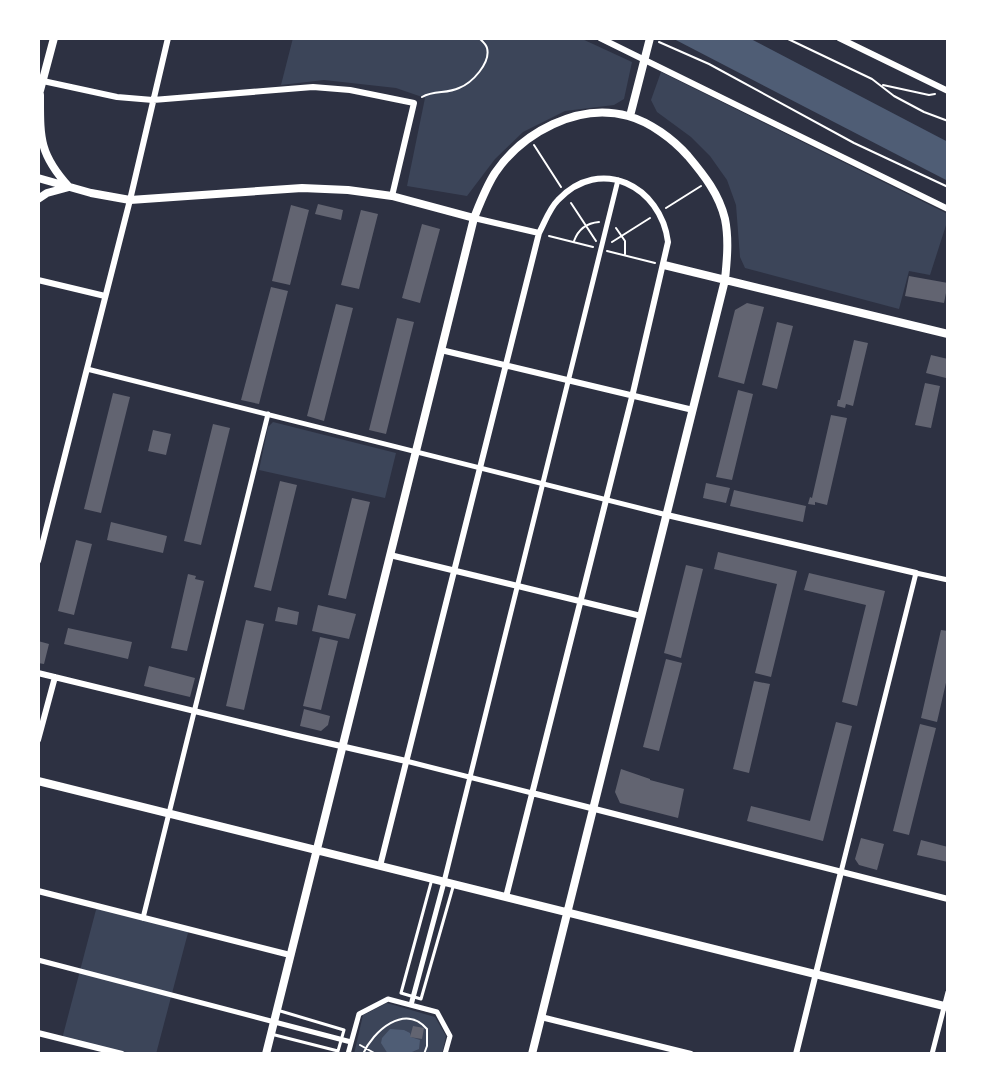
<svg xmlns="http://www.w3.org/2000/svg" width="986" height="1092" font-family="'DejaVu Sans',sans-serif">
	<rect width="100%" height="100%" fill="#2d3142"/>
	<path fill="#3c4559" d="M293,38H580L632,62L624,99L614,105L565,111L523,132L495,159L467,196L407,186L425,98L396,88L324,80L281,85Z
		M661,72L948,214V219L930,275L909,271L899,309L745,268L740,257L736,205L727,180L710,156L691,137L657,112L651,100Z
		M273,422L396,453L385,498L259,470L268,427Z
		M97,906L189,929L156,1054H122L62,1039Z
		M387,1003L435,1017L446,1036L442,1054H354L363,1015Z"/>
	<path fill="#4f5d75" d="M672,38H749L948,142V181Z
		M390,1029L404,1030L410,1033L411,1037L420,1040L419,1049L407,1054H388L381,1043L382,1038Z"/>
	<path fill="#626471" d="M318,204L343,210L341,220L315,214Z
		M291,205L309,210L290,285L272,281Z
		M361,210L378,214L359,289L341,285Z
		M422,224L440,229L420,303L402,298Z
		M909,276L948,283L944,303L905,296Z
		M271,287L288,291L259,404L241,400Z
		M747,303L764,307L744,384L718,377L735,310Z
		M336,304L353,308L324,421L307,416Z
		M397,318L414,322L386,434L369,430Z
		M777,322L793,326L777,389L762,385Z
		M854,340L868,343L853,406L846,404L845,408L837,406L838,400H840Z
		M931,355L948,359L946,378L926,373Z
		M925,383L940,386L931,428L915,425Z
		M738,390L753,394L732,480L716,477Z
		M113,393L130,397L101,513L84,509Z
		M831,415L847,418L827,505L815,502V505L808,504L810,497L812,498Z
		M213,424L230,428L201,545L184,541Z
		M153,430L171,434L166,455L148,451Z
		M280,481L297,485L271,591L254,587Z
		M706,483L730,488L726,503L703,498Z
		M734,490L806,506L803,522L730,506Z
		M352,498L370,502L346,599L328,595Z
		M111,522L167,536L163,553L107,540Z
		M76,540L92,544L74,615L58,611Z
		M718,552L797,571L771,677L755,673L777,584L714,569Z
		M686,565L703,569L681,658L664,653Z
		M809,573L885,591L857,706L842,702L866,605L804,590Z
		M188,574L196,576L195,579L204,581L187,651L171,648Z
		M318,605L356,614L349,639L312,631Z
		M278,607L299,612L297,625L275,621Z
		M246,620L264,624L244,710L226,706Z
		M68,628L132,642L128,659L64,644Z
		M941,630L948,631V674L937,722L921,718Z
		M320,637L338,641L321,710L303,706Z
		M38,641L49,644L44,664L38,663Z
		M666,659L682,663L659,751L643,747Z
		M149,666L195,678L190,697L144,686Z
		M754,681L770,684L749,773L733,769Z
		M304,709L330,716L328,725L321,731L300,726Z
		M836,722L852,726L823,841L747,821L751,806L810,821Z
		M920,724L936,728L909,835L893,831Z
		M621,769L650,779V780L684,789L678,818L620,803L615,792Z
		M861,838L884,844L877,870L859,865L855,859Z
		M921,840L948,847V862L917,855Z
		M413,1026L424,1028L422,1039L410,1037Z"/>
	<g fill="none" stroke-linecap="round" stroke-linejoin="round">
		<path stroke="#fff" stroke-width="2" d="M786,38L872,79L894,96L924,112L948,121
			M659,42L709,64L854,143L948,187
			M883,85L929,95L935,94
			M422,97C434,90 447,94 459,88C472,83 491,63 487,48C486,44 482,41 479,38
			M534,145L561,187
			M571,203L596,241
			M666,208L701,186
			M616,228L625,241V254
			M549,236L593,247
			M574,241C578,230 586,223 599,222
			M612,242L650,218
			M607,251L655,263
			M360,1045L376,1054
			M363,1054C373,1031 405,1003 427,1029V1046L424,1054"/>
		<path stroke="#fff" stroke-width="3" d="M432,879L401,993L421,999L453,887
			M271,1034L338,1051L344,1030L277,1010"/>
		<path stroke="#fff" stroke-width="5" d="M87,369L667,515
			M406,761L532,793
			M841,872L916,573L948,580
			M143,918L268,414
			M38,960L351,1042
			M411,1005L444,882L618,180
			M348,1054L359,1014L388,999L437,1012L450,1036L445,1054
			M932,1054L948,992"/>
		<path stroke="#fff" stroke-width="6" d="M600,38L948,209
			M839,38L948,91
			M43,81L117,97L153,100L313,87L350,90L414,103L392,196
			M474,218L539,233
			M38,280L105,296
			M441,350L693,410
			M667,515L916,573
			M390,555L641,616
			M38,561L130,200L168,38
			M38,673L293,735L406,761
			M38,740L55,677
			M532,793L948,899
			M380,866L539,233C545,222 549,209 558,200C600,155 661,186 668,242L632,397L506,897
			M38,891L290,955
			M541,1017L691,1054
			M38,1033L122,1054
			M796,1054L841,872"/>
		<path stroke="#fff" stroke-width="8" d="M38,98L54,38
			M630,116L650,38
			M38,178L91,193L130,200L302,188L348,190L392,196L474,218
			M38,199L47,193L69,187C39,154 40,138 40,95
			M664,265L948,334
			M38,781L948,1007
			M266,1054L474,218C480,203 486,187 495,173C522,133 578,102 628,116C650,122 673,139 688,156C704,175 719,194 725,219C729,239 727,260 725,280L532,1054"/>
	</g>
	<rect width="986" height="1092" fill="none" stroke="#ffffff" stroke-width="80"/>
</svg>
